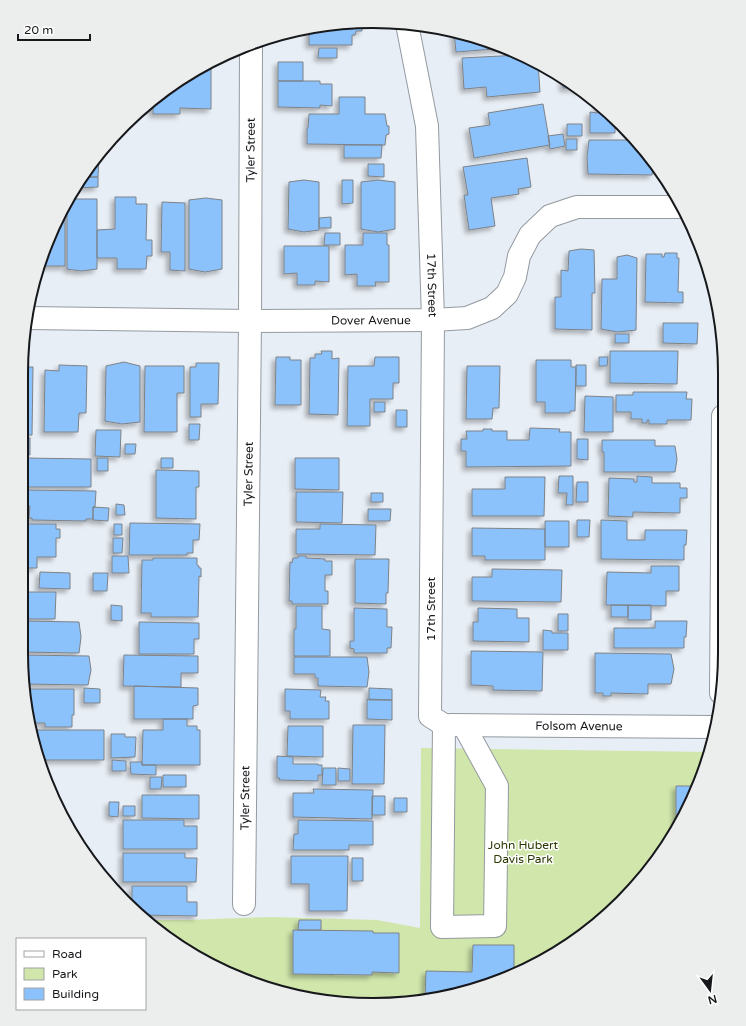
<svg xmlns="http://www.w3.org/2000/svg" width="746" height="1026" font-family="'Varela Round',sans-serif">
	<defs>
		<filter id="shadow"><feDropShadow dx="-3.5" dy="3.5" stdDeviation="2" flood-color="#0004"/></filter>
	</defs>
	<rect width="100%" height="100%" fill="#e8eef5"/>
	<path fill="#d0e6ab" d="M421,748L709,752L706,766L678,829L638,885L587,932L507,978L419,1002H327L218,969L145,920H185L272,917L377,920L420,928Z"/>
	<path fill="#8cc2fc" stroke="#7d8288" filter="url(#shadow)" d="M350,22H362V31H356L355,35H352V45H309V29Z
		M454,32L486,40L506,48L456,52Z
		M319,48H337V58H318Z
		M520,55L538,63L540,92L487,97L486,87L464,89L462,58Z
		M211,61V109L180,108V114H153V108H145L159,94Z
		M278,62H303V81H278Z
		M563,78L580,90H577V88H563Z
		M278,81H320V84H332V106L320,105V108L278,107Z
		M339,97H365V114H385L387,126H389V134L386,135L385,145L307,144V128H308L309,114H339Z
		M598,103L605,108L615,119V133H590V112L598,113Z
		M543,104L550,145L474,158L469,128L490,125L488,113Z
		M567,124H582V136H567Z
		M563,134L565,146L550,149L548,136Z
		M566,139H577V150H566Z
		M589,140H635L652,159L658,169H653L652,175L588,174L587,157Z
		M344,145H382L381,158H344Z
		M99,158L98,177H81Z
		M527,158L531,187L518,189L519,194L491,198L495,226L469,230L464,195H468L463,167Z
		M368,164H384V177L368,176Z
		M81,177H98V187L76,188Z
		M304,180L319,182V230L304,232L288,229L289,182Z
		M342,180H353V203L342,204Z
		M378,180L395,182V229L378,232L361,229V182Z
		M115,197H136V204H147L146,240H152V256H147L146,269H117V258H97V230L115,229Z
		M206,198L222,200V269L205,272L189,269V200Z
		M70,199H97V269L81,271L67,269V207Z
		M162,202L185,203V271L170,270V252H161Z
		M65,210V266H40Z
		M331,217V228H319V218Z
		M325,233H340V245H324Z
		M363,233H387V245H389V282H375L376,286H357V274L345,275V245H363Z
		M284,246H329V282L315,281V285H297V273L284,274Z
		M581,249L594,250L595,293H592V330L555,329V297H561V270L568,271L569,251Z
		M665,253H677V258H679L678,292H683V303L645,302L646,254H662V257H664Z
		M627,255L637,258L636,330L618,332L601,329L602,279H617V257Z
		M663,323H698L697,344L663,343Z
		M615,334H629V343H615Z
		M321,351H332V359L339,358L338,415L309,414L310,358H315V354H322Z
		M610,351H678L677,384L610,383Z
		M276,357H290V360H301V405H275Z
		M375,357H399V383H393V399H370V426H347L348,366H374Z
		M599,357H608L607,366H599Z
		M536,360H571V367H576L575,411H570V413H545V402H536Z
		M124,362L140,366V422L122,424L105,421L106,366Z
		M196,363H219L218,404H201V417H190V367H196Z
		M59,365L87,366L86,413H79L78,432H44L45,370L59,371Z
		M576,365H586V386H576Z
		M145,366H184V393H177V432H144Z
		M467,366H500L499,408H493L492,419H466Z
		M22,367H33L32,435H21V373Z
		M633,392H687L686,399H692L691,420H667V424H649V420H647V423H642V419H631V412H616V395H633Z
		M585,396L613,397V432H584Z
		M374,402H385V412H374Z
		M396,410H407V427H396Z
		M189,424H200L199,440H189Z
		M530,428L560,429L559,432H571V466L466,467V451H461V439H467L466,431H483V429H492V431H507V440H529Z
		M96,430H121L120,457L95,456Z
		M21,438H30V455H21Z
		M577,439H588V460L577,459Z
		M602,440H655V446H675L677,459L675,472H604V452H602Z
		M125,444H136L135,454H125Z
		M25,458L91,459V487H22V471L25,472Z
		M97,458H108V471H97Z
		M161,458H173V468H161Z
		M295,458H339V490L295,489Z
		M156,470L199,471V487H196V519L156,518Z
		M559,476H573V505H566L567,493H558Z
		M637,476L652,477V483H680V488H687V498H680V513L633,512V517L608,516L609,478L634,479V482H637Z
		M505,477H545L544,516H472V489H505Z
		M577,482H588V502H576Z
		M23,490L96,491L95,507H93V519H86V521L32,520V518H29L30,506H23Z
		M296,492H343L342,523L296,522Z
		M371,493H383V502H371Z
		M116,504L124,505L125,515H116Z
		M93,507L109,508L108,521L93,520Z
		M368,509H391L390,521H368Z
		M577,520H590L589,537H577Z
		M601,520L627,521V540H645V530H687L686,545H684V560L601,559Z
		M545,521H569V547H545Z
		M130,523L200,524L199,540H193V553H187V555H129Z
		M21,524H56V529H60V538H56V557H37V568H21Z
		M114,524H122V535H114Z
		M320,524L376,525L375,555L296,554V529H320Z
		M472,528L545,529V560H485V556H472Z
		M113,538H123L122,553H113Z
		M112,556H128L129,573H112Z
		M298,556H306V558L325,559V561H332V575H325V591H328V604H292V601H289L290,562L292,563L293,558H298Z
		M153,558H197V565L199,566V568H201V577L199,576L198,617H151V613H141L142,560H153Z
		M355,559H389L388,593H386V604L355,603Z
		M651,566H679V591H666V606L606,605L607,572L651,573Z
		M492,569L562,570L561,602L472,601V577H492Z
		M40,572L70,573V589L39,588Z
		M93,573H108L107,591H93Z
		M21,592H56L55,619H21Z
		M111,605L122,606V621L111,620Z
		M611,605H628V617H611Z
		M628,605H651V620H628Z
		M296,606H322V629L330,630V656H294V629H296Z
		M354,608L387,609V627H392L391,648H387V653H354V649L350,648V641H354Z
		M478,608L517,609V618H529V642L473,641V622H478Z
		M558,614H568V631H558Z
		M25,621L79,622L81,637L79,653L21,652V637L25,638Z
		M655,621H687L686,637H684V648H614V628H655Z
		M139,622L199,623V639H194V654H139Z
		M543,630L552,631V633H568V650H543Z
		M471,651L543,652L542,691L493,690V686L471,685Z
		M595,653L671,654L674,669L671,684H648V694L611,693V696H603V693H595Z
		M21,655L89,656L91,670L88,685L25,684Z
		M124,655L198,656V673H181V687L123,686Z
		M294,657H367L369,672L367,687L318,686V678H315V674H294Z
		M134,686L198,688V705L193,706V719H134Z
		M84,688L100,689V703H84Z
		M369,688L392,689V700H369Z
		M26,689H74V715H72V727H45V723H30Z
		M285,689L321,690L320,697H326L325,701H329V719H290V711H285Z
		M367,699L392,700V720L367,719Z
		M163,719H187V726H197V730H200V765H142L143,730H163Z
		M353,725H385L384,784H352Z
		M288,726H323V757L287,756Z
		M31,730H104V760H40L33,744Z
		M111,734H125V737H136L135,757L111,758Z
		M277,756L293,757V764H318V765H322V775H318V781L279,780L280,778H277Z
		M112,760L126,761V771H112Z
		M130,762H142V765H156V775L131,774Z
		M323,768H336V785H322Z
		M338,768L350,769V781H338Z
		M163,775H186V787H163Z
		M150,777H162L161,789H150Z
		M676,786H697L678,829L676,832Z
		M313,789L373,790L372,819L293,817V793H314Z
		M142,795H199V819L142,818Z
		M372,796H385V815H372Z
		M394,798H407V812H394Z
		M109,802H119L118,817L109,816Z
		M123,806H135V816H123Z
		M123,820H184V826H197V849H123Z
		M298,820L373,821V845H349V850H293L294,834H298Z
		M123,853H185V858H197L196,882H123Z
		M291,856H348L347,911H309V884H291Z
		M352,858H363V881H352Z
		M132,886H187V902H197V916L139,915L132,907Z
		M299,920H321V930H298Z
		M293,930L373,931V933H399V973L372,972V975L293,974Z
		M473,945H514V972H518L507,978L425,1000L426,971L472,972Z"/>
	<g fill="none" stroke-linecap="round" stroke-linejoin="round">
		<defs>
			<g id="minor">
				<path id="s1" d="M407,24L427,126L433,320L430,716L444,725"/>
				<path id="s2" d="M28,318L250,321L433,320L467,318L492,308L507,294L515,277L519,256L530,235L550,216L577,207H680"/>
				<path d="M721,693L723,416"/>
				<path d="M444,725L442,927L495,926L497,786L464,726"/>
				<path id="s3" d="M451,725L714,727"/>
				<path id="s4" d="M244,904L250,321L251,44"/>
			</g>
		</defs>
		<use href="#minor" stroke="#949aa0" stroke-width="24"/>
		<use href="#minor" stroke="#fff" stroke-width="22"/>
	</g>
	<g text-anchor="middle" stroke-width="3" stroke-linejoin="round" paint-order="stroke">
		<g font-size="12" fill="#16181b" stroke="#fff">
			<text dy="4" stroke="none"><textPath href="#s4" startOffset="754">Tyler Street</textPath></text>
			<text dy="4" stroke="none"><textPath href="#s1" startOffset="263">17th Street</textPath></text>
			<text dy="4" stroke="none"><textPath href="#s2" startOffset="343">Dover Avenue</textPath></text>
			<text dy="4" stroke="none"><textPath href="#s4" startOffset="430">Tyler Street</textPath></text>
			<text transform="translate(431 609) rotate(-90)" y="4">17th Street</text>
			<text dy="4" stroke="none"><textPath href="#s3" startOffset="128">Folsom Avenue</textPath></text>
			<text dy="4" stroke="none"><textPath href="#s4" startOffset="106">Tyler Street</textPath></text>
		</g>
		<g font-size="12" fill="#2a3801" stroke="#fff">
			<text x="523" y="849">John Hubert<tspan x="523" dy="14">Davis Park</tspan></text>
		</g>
	</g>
	<path d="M0 0H746V1026H0ZM373 28H373A345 345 0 0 1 718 373V653A345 345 0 0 1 373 998H373A345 345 0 0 1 28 653V373A345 345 0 0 1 373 28Z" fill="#eceded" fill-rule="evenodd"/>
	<path fill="none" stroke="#16181b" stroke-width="2" d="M373 28H373A345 345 0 0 1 718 373V653A345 345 0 0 1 373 998H373A345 345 0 0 1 28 653V373A345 345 0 0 1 373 28Z"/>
	<rect x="16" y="938" width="130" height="72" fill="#ffffff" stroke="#a2a3a4"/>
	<rect x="24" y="951" width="20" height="6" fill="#ffffff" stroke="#a2a3a4"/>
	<text x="52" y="958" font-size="12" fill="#16181b">Road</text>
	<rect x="24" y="968" width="20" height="12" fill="#d0e6ab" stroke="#a2a3a4"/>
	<text x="52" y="978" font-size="12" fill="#16181b">Park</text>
	<rect x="24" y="988" width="20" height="12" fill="#8cc2fc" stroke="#a2a3a4"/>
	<text x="52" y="998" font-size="12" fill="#16181b">Building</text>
	<g transform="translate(710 990) rotate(165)" stroke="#ffffff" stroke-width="3" paint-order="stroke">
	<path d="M0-3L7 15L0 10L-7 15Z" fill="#16181b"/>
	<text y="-6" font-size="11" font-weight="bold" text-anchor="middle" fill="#16181b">N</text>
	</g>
	<path d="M18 34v6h72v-6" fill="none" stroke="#16181b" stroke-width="2"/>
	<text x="24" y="34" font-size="12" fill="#16181b" stroke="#ffffff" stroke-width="3" paint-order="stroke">20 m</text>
</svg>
